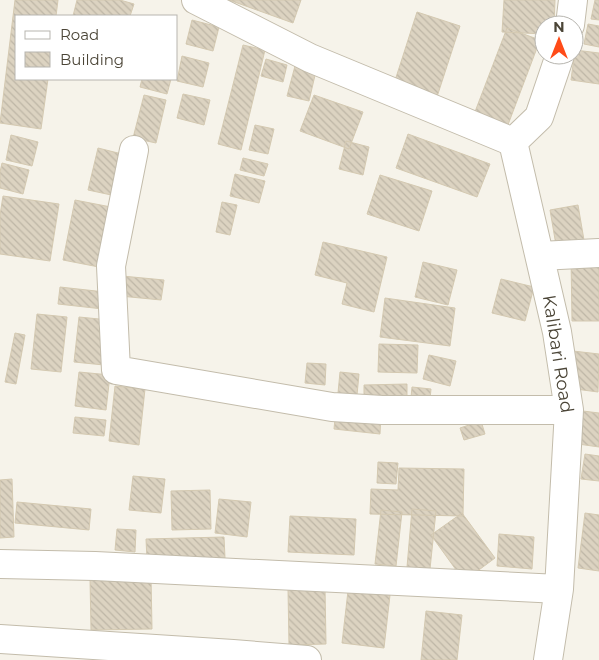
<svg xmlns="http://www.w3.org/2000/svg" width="599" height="660" font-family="Montserrat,sans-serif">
	<defs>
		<pattern id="building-back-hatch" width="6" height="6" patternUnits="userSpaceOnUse" patternTransform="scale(1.25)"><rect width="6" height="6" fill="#dcd3c1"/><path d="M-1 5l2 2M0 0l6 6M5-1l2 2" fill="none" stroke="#beb6a6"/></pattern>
	</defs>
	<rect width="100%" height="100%" fill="#f6f3ea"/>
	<path fill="url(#building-back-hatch)" stroke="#d4c9b1" d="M15,0H58L56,16H16V79H48L41,129L0,123Z
		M77,0H120L134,4L130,16H73Z
		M229,0H301L293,23Z
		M504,0H555L554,25H544V34L502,32Z
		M595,0H599V20L591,19Z
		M417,12L460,26L435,103L392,90Z
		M192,20L219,27L213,51L186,44Z
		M588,24L599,26V47L584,44Z
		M507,28L540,40L506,130L473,117Z
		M243,45L265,50L241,150L218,144Z
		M575,50L599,53V84L571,80Z
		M182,56L209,63L203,87L177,81Z
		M266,59L287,65L283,82L261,76Z
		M295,66L316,71L309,101L287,96Z
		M142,79H171L167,94L140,87Z
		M183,94L210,100L204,125L177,118Z
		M144,95L166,100L156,143L133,138Z
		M314,95L363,112L349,149L300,131Z
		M255,125L274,129L268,154L249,150Z
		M408,134L490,164L477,197L396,168Z
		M11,135L38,142L32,166L6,160Z
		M346,141L369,147L363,175L339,169Z
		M98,148L126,155L116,196L88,190Z
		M243,158L268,164L264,176L240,170Z
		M2,163L29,170L23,194L0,188V172Z
		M235,174L265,181L259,203L230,196Z
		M380,175L432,191L419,231L367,214Z
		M3,196L59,204L50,261L0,254V215Z
		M75,200L116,208L104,268L63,260Z
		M222,202L237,205L230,235L216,232Z
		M578,205L585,246L557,251L550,210Z
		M323,242L387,257L374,312L342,304L347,283L315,275Z
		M571,258H599V321H572Z
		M423,262L457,270L448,305L415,297Z
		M122,276L164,280L161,300L120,296Z
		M501,279L534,287L525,321L492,313Z
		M60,287L105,292L103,309L58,304Z
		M385,298L455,308L450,346L380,337Z
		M37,314L67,317L61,372L31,369Z
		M79,317L109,320L104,365L74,362Z
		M15,333L25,335L16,384L5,382Z
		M379,344L418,345L417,373L378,372Z
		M573,351L599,354L598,392L568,388Z
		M429,355L456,361L450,386L423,379Z
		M307,363L326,364L325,385L305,383Z
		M79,372L110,375L106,410L75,406Z
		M340,372L359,374L357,395L338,393Z
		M407,384V406L364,407V385Z
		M115,386L145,389L139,445L109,441Z
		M412,387L431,389L429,409L410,408Z
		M336,409L381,414L380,434L334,429Z
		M575,410L599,413V447L571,443Z
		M75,417L106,420L104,436L73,433Z
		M481,421L485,434L464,440L460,428Z
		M585,454L599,456V481L581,479Z
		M378,462L398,463L396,484L377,483Z
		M399,468L464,469L463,516L370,514L371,489L398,490Z
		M133,476L165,479L161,513L129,510Z
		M12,479L14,537L0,538V480Z
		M210,490L211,529L172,530L171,491Z
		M219,499L251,502L247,537L215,533Z
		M17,502L91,509L89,530L15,523Z
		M412,509L436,511L430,569L407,567Z
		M381,510L402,512L396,566L375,564Z
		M462,513L495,558L464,581L431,535Z
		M585,513L599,515V571L578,568Z
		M290,516L356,519L354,555L288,552Z
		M117,529L136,530L135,552L115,550Z
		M499,534L534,537L532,569L497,566Z
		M224,537L225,558L147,560L146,539Z
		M151,577L152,629L91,630L90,578Z
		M325,588L326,644L289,645L288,589Z
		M348,591L390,595L384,648L342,643Z
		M426,611L462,615L457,660H421Z"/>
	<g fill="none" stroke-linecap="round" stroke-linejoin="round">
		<defs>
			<path id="minor" d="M196,0L310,58L513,142
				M570,25L573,0
				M513,142L557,332L569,410L559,589L548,660
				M513,142L539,117L560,55
				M134,150L111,266L116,370L332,407L382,410H569
				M540,256L599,253
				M0,564L95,566L559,589
				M0,639L233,654L307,660"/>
		</defs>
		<use href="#minor" stroke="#c3bcab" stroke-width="30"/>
		<use href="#minor" stroke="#fff" stroke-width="28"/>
	</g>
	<g text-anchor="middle" stroke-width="4" stroke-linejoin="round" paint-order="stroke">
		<g font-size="18" fill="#4b4537" stroke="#fff">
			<text transform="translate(558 354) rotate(81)" y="6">Kalibari Road</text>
		</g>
	</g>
	<rect x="15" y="15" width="162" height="65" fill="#ffffff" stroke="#b7b5af"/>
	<rect x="25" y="31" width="25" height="8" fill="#ffffff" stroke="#b7b5af"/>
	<text x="60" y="40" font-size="15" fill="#4b4537">Road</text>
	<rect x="25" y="52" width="25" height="15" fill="url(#building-back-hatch)" stroke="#b7b5af"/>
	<text x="60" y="65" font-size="15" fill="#4b4537">Building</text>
	<g transform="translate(559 40)"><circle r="24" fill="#ffffff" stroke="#b7b5af"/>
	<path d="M0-4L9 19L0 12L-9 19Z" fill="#ff4b18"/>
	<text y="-8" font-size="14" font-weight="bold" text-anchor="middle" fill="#4b4537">N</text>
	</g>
</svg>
